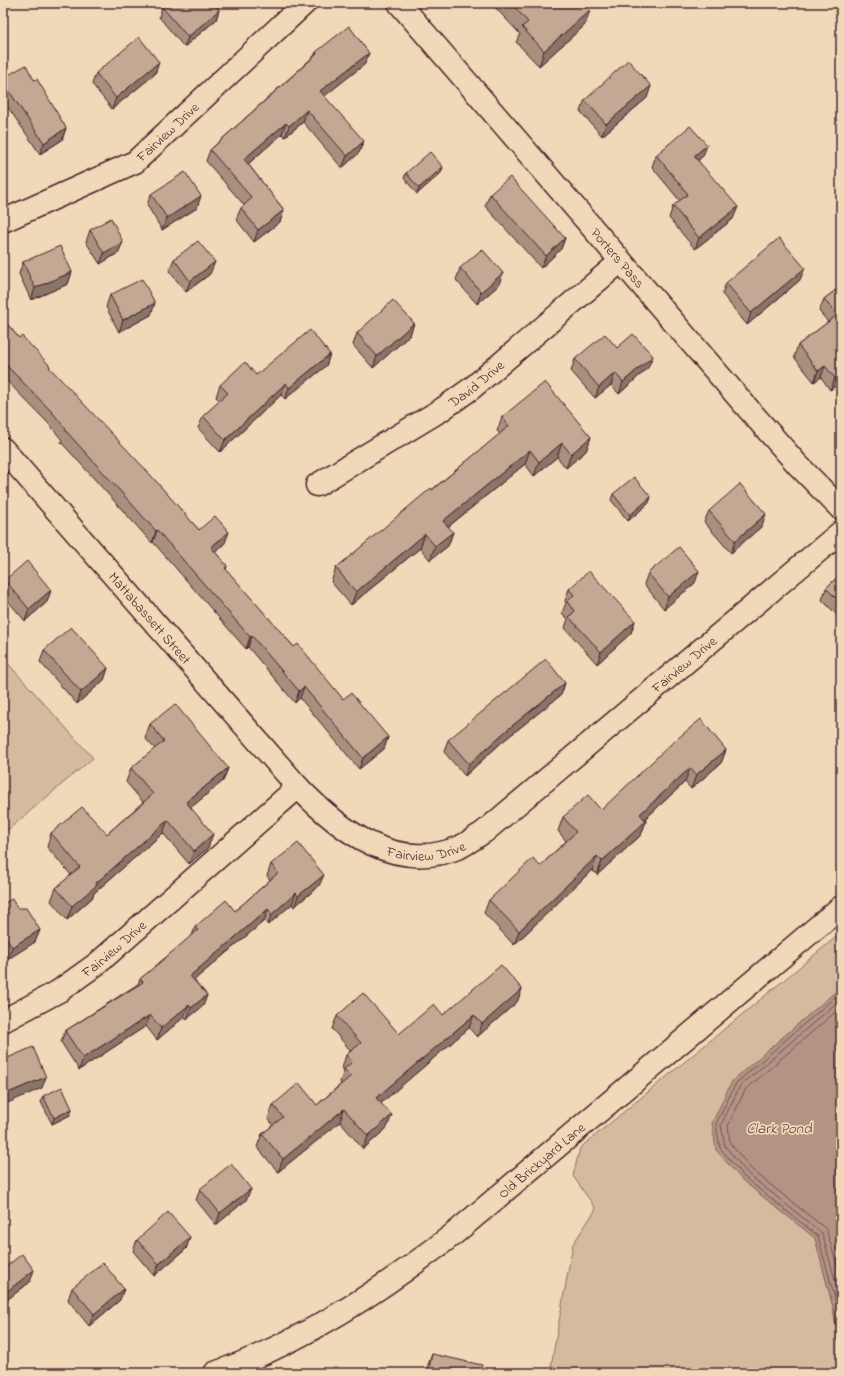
<svg xmlns="http://www.w3.org/2000/svg" width="844" height="1376" font-family="'Indie Flower',sans-serif">
	<rect width="100%" height="100%" fill="#efd9b8"/>
	<filter id="ink" filterUnits="userSpaceOnUse"><feTurbulence type="fractalNoise" baseFrequency=".025" numOctaves="2"/><feDisplacementMap in="SourceGraphic" scale="8" xChannelSelector="R" yChannelSelector="G"/><feConvolveMatrix kernelMatrix="1 2 1 2 8 2 1 2 1" color-interpolation-filters="sRGB"/></filter>
	<g filter="url(#ink)">
		<path fill="#d4bba0" stroke="#8f6d66" d="M3,658L93,758L3,834Z
			M841,933V987L732,1081L742,1180L815,1238L833,1307L840,1354L839,1373H578L551,1366L573,1244L596,1209L573,1176L580,1148Z"/>
		<path fill="#b39484" stroke="#896560" d="M841,987V1373H839L840,1354L833,1307L815,1238L742,1180L716,1150L712,1123L732,1081Z"/>
		<g fill="none" stroke-linecap="round" stroke-linejoin="round">
			<path stroke="#744e4f" stroke-width="1" d="M841,992L736,1083L716,1124L720,1148L744,1177L818,1236L837,1306L841,1335
				M841,999L740,1086L721,1125L725,1146L748,1174L822,1233L841,1301
				M841,1007L745,1090L728,1126L730,1143L752,1170L826,1229L841,1278"/>
			<defs>
				<g id="minor">
					<path id="s1" d="M3,221L135,162L305,3"/>
					<path id="s2" d="M3,449L298,787"/>
					<path id="s3" d="M317,485L441,410L472,388L621,261"/>
					<path id="s4" d="M3,1021L59,991L98,963L298,787C340,831 396,874 460,847C468,843 476,837 484,832L841,532"/>
					<path id="s5" d="M215,1373C303,1342 382,1290 455,1233L841,907"/>
				</g>
				<g id="tertiary">
					<path id="s6" d="M399,3L744,404L797,464L841,509"/>
				</g>
			</defs>
			<use href="#minor" stroke="#4a1f2b" stroke-width="25"/>
			<use href="#tertiary" stroke="#4a1f2b" stroke-width="25"/>
			<use href="#minor" stroke="#efd9b8" stroke-width="22"/>
			<use href="#tertiary" stroke="#efd9b8" stroke-width="22"/>
		</g>
		<path fill="#a8907e" stroke="#4a1f2b" d="M491,3H583L585,25L539,66L516,42L520,34Z
			M162,7H217L219,10L216,20L184,47L159,17Z
			M316,52L365,64L324,96L359,153L342,168L303,122L285,137L282,134L248,164L284,210L280,222L254,242L236,219L241,208L244,205L206,161L210,150L314,56Z
			M159,62L155,74L112,109L92,84L96,73Z
			M3,78L34,80L66,128L62,140L40,154L3,100Z
			M647,98L602,136L580,111L585,100Z
			M656,155L703,156L698,160L733,219L695,249L669,218L673,206L680,201L652,167Z
			M406,173H441L417,194L404,178Z
			M151,194L197,208L162,230L147,205Z
			M490,194L565,238L561,249L541,268L485,206Z
			M90,230L123,242L118,253L100,264L86,242Z
			M174,259L210,274L186,292L169,271Z
			M23,262L72,272L68,284L31,300L19,274Z
			M460,268L499,285L477,304L456,280Z
			M800,280L747,325L722,294L726,283Z
			M841,286V382L830,390L821,377L814,382L794,357L798,345L828,322L819,311L824,299Z
			M110,295L151,315L119,332L106,307Z
			M3,319L19,338L50,366L49,368L199,530L225,543L215,552L227,566L226,570L294,647L343,699L388,737L384,749L359,769L300,698L295,703L248,647L246,649L153,542L152,543L61,442L62,440L48,423L3,377Z
			M414,323L410,335L373,368L353,345L357,333Z
			M617,348L648,368L619,394L611,385L595,398L571,371L575,359Z
			M330,354L326,366L285,399L281,395L220,452L198,428L203,416L220,401L216,397L220,385Z
			M841,412V425L838,421Z
			M502,417L591,437L586,451L566,468L557,457L534,476L525,464L448,527L453,532L448,546L430,560L420,548L351,605L331,582L336,568L500,434L497,431Z
			M613,494L649,503L628,521L611,500Z
			M709,511L762,526L731,553L704,522Z
			M648,573L695,583L664,609L644,584Z
			M841,574V619L822,600L826,588Z
			M5,580L51,590L47,602L25,621L3,595V585Z
			M569,589L635,621L631,633L597,664L565,628L568,619L562,613L566,603L565,601Z
			M44,650L108,668L104,680L77,704L40,662Z
			M565,683L561,695L502,742L465,776L444,752L448,740Z
			M150,724L228,768L223,781L190,808L208,848L189,864L163,833L94,893L92,898L67,920L51,901L56,888L71,875L47,847L51,833L107,834L143,802L126,782L131,768L155,749L145,738Z
			M726,750L721,763L691,789L685,782L645,819L646,821L641,835L597,875L592,870L514,945L484,913L489,900L540,866L566,841L558,831L563,817L601,810Z
			M271,864L319,886L294,907L292,904L268,925L264,921L194,980L207,995L203,1006L187,1019L184,1017L157,1040L146,1026L79,1070L61,1042L65,1031L138,984L140,979L192,936L195,927L235,911L270,880L267,876Z
			M3,904L17,908L40,930L35,942L8,959L3,951Z
			M522,989L517,1002L477,1037L469,1028L381,1103L387,1128L363,1149L340,1122L278,1172L257,1147L262,1134L273,1125L268,1118L273,1105H317L341,1084L340,1082L344,1071L342,1068L346,1055L351,1051L332,1029L337,1016L399,1034L443,1015Z
			M43,1096L72,1109L70,1115L52,1124L41,1102Z
			M200,1189H251L246,1200L216,1225L196,1200Z
			M190,1237L186,1249L154,1276L133,1251L137,1240Z
			M3,1269L30,1282L3,1303Z
			M72,1288L120,1300L89,1326L68,1300Z
			M432,1354L480,1373H425Z"/>
		<path fill="#887667" stroke="#4a1f2b" d="M214,3H222L210,14Z
			M219,10L216,20L184,47L188,37Z
			M590,10L585,25L539,66L544,51Z
			M369,53L365,64L316,103L320,91Z
			M159,62L155,74L112,109L116,98Z
			M651,86L647,98L602,136L606,124Z
			M307,110L303,122L285,137L289,126Z
			M286,123L282,134L240,171L244,159Z
			M66,128L62,140L40,154L44,143Z
			M364,141L359,153L342,168L347,156Z
			M707,145L703,156L690,167L694,156Z
			M6,161L3,169V162Z
			M443,167L441,173L417,194L419,188Z
			M201,196L197,208L162,230L167,218Z
			M738,207L733,219L695,249L699,238Z
			M284,210L280,222L254,242L258,230Z
			M565,238L561,249L541,268L546,256Z
			M123,242L118,253L100,264L104,253Z
			M215,262L210,274L186,292L190,281Z
			M805,268L800,280L747,325L751,313Z
			M72,272L68,284L31,300L35,288Z
			M503,273L499,285L477,304L481,292Z
			M155,303L151,315L119,332L123,320Z
			M414,323L410,335L373,368L377,356Z
			M330,354L326,366L285,399L289,388Z
			M653,356L648,368L619,394L623,382Z
			M825,366L821,377L814,382L818,371Z
			M615,373L611,385L595,398L599,387Z
			M841,374V382L830,390L835,378Z
			M286,383L281,395L220,452L225,440Z
			M591,437L586,451L566,468L571,454Z
			M562,443L557,457L534,476L539,462Z
			M530,450L525,464L438,535L443,521Z
			M651,497L649,503L628,521L630,515Z
			M766,514L762,526L731,553L735,541Z
			M157,530L153,542L152,543L156,531Z
			M229,532L225,543L207,559L211,547Z
			M453,532L448,546L430,560L435,546Z
			M425,534L420,548L351,605L356,592Z
			M699,571L695,583L664,609L668,597Z
			M51,590L47,602L25,621L29,609Z
			M635,621L631,633L597,664L601,652Z
			M252,636L248,647L246,649L250,637Z
			M108,668L104,680L77,704L81,692Z
			M565,683L561,695L502,742L465,776L469,764L507,730Z
			M304,687L300,698L295,703L299,691Z
			M388,737L384,749L359,769L363,758Z
			M726,750L721,763L691,789L696,775Z
			M228,768L223,781L181,816L186,802Z
			M690,768L685,782L635,828L640,814Z
			M168,820L163,833L94,893L92,898L67,920L72,906L96,883Z
			M646,821L641,835L597,875L602,861Z
			M213,834L208,848L189,864L194,851Z
			M597,856L592,870L514,945L519,931Z
			M324,875L319,886L294,907L298,896Z
			M296,893L292,904L268,925L272,914Z
			M268,909L264,921L186,987L190,976Z
			M40,930L35,942L8,959L12,947Z
			M522,989L517,1002L477,1037L482,1024Z
			M207,995L203,1006L187,1019L191,1008Z
			M189,1005L184,1017L157,1040L161,1028Z
			M150,1015L146,1026L79,1070L83,1058Z
			M474,1015L469,1028L372,1111L376,1098Z
			M46,1077L42,1088L3,1105V1095Z
			M72,1109L70,1115L52,1124L54,1118Z
			M344,1109L340,1122L278,1172L283,1159Z
			M392,1115L387,1128L363,1149L368,1136Z
			M251,1189L246,1200L216,1225L220,1213Z
			M190,1237L186,1249L154,1276L159,1264Z
			M34,1270L30,1282L3,1303V1300L5,1293Z
			M124,1289L120,1300L89,1326L94,1314Z"/>
		<path fill="#c3a893" stroke="#4a1f2b" d="M167,3H214L219,10L188,37L162,7Z
			M511,3H583L590,10L544,51L522,27L528,22Z
			M349,26L369,53L320,91L364,141L347,156L307,110L289,126L286,123L244,159L284,210L258,230L241,208L252,198L210,150L317,54L316,52Z
			M139,37L159,62L116,98L96,73Z
			M628,60L651,86L606,124L585,100Z
			M26,65L34,80L37,79L66,128L44,143L3,82V78Z
			M690,126L707,145L694,156L738,207L699,238L673,206L688,194L656,155Z
			M430,152L443,167L419,188L406,173Z
			M3,155L6,161L3,162Z
			M185,172L201,196L167,218L151,194Z
			M510,177L565,238L546,256L490,194Z
			M111,218L123,242L104,253L90,230Z
			M779,238L805,268L751,313L726,283Z
			M198,241L215,262L190,281L174,259Z
			M60,246L72,272L35,288L23,262Z
			M482,249L503,273L481,292L460,268Z
			M142,279L155,303L123,320L110,295Z
			M841,286V374L835,378L825,366L818,371L798,345L837,315L824,299Z
			M393,300L414,323L377,356L357,333Z
			M3,319L19,338L22,336L50,366L49,367L147,471L199,530L215,516L229,532L211,547L227,566L225,568L294,647L298,644L343,699L351,693L388,737L363,758L304,687L299,691L252,636L250,637L157,530L156,531L65,430L66,429L52,412L3,362Z
			M310,330L330,354L289,388L286,383L225,440L203,416L228,393L220,385L245,362L256,375Z
			M605,334L617,348L633,334L653,356L623,382L615,373L599,387L575,359Z
			M545,382L591,437L571,454L562,443L539,462L530,450L443,521L453,532L435,546L425,534L356,592L336,568L431,488L432,490L509,426L502,417Z
			M634,477L651,497L630,515L613,494Z
			M740,484L766,514L735,541L709,511Z
			M679,547L699,571L668,597L648,573Z
			M27,561L51,590L29,609L5,580Z
			M589,571L635,621L601,652L569,617L575,611L567,602L574,595L569,589Z
			M841,574V603L826,588Z
			M71,627L108,668L81,692L44,650Z
			M546,659L565,683L507,730L469,764L448,740Z
			M175,704L228,768L186,802L213,834L194,851L168,820L96,883L97,885L72,906L56,888L80,867L51,833L82,807L107,834L153,794L131,768L164,741L150,724Z
			M701,719L726,750L696,775L690,768L640,814L646,821L602,861L597,856L519,931L489,900L533,858L540,866L576,832L563,817L588,795L601,810L671,744Z
			M298,843L324,875L298,896L296,893L272,914L268,909L190,976L207,995L191,1008L189,1005L161,1028L150,1015L83,1058L65,1031L143,982L140,979L198,930L195,927L226,900L235,911L278,873L271,864Z
			M12,899L17,908H26L40,930L12,947L3,933V904Z
			M501,965L522,989L482,1024L474,1015L376,1098L392,1115L368,1136L344,1109L283,1159L262,1134L283,1117L273,1105L299,1083L317,1105L351,1076L344,1069L352,1062L346,1055L361,1043L337,1016L363,993L399,1034L434,1004L443,1015Z
			M33,1047L46,1077L3,1095V1060Z
			M62,1087L72,1109L54,1118L43,1096Z
			M231,1164L251,1189L220,1213L200,1189Z
			M168,1212L190,1237L159,1264L137,1240Z
			M22,1254L34,1270L5,1293L3,1290V1269Z
			M103,1263L124,1289L94,1314L72,1288Z
			M432,1354L482,1365L480,1373H428Z"/>
	</g>
	<g text-anchor="middle" stroke-width="3.5" stroke-linejoin="round" paint-order="stroke">
		<g font-size="14" fill="#4a1f2b" stroke="#efd9b8">
			<text dy="5" stroke="none"><textPath href="#s1" startOffset="189">Fairview Drive</textPath></text>
			<text dy="5" stroke="none"><textPath href="#s6" startOffset="336">Porters Pass</textPath></text>
			<text dy="5" stroke="none"><textPath href="#s3" startOffset="189">David Drive</textPath></text>
			<text dy="5" stroke="none"><textPath href="#s2" startOffset="224">Mattabassett Street</textPath></text>
			<text dy="5" stroke="none"><textPath href="#s4" startOffset="852">Fairview Drive</textPath></text>
			<text dy="5" stroke="none"><textPath href="#s4" startOffset="528">Fairview Drive</textPath></text>
			<text dy="5" stroke="none"><textPath href="#s4" startOffset="133">Fairview Drive</textPath></text>
			<text dy="5" stroke="none"><textPath href="#s5" startOffset="392">Old Brickyard Lane</textPath></text>
		</g>
		<g font-size="15" font-style="italic" fill="#643c41" stroke="#efd9b8">
			<text x="779" y="1133">Clark Pond</text>
		</g>
	</g>
	<rect width="844" height="1376" fill="none" stroke="#efd9b8" stroke-width="16"/>
	<rect x="8" y="8" width="828" height="1360" fill="none" stroke="#4a1f2b" stroke-width="1.5" filter="url(#ink)"/>
</svg>
